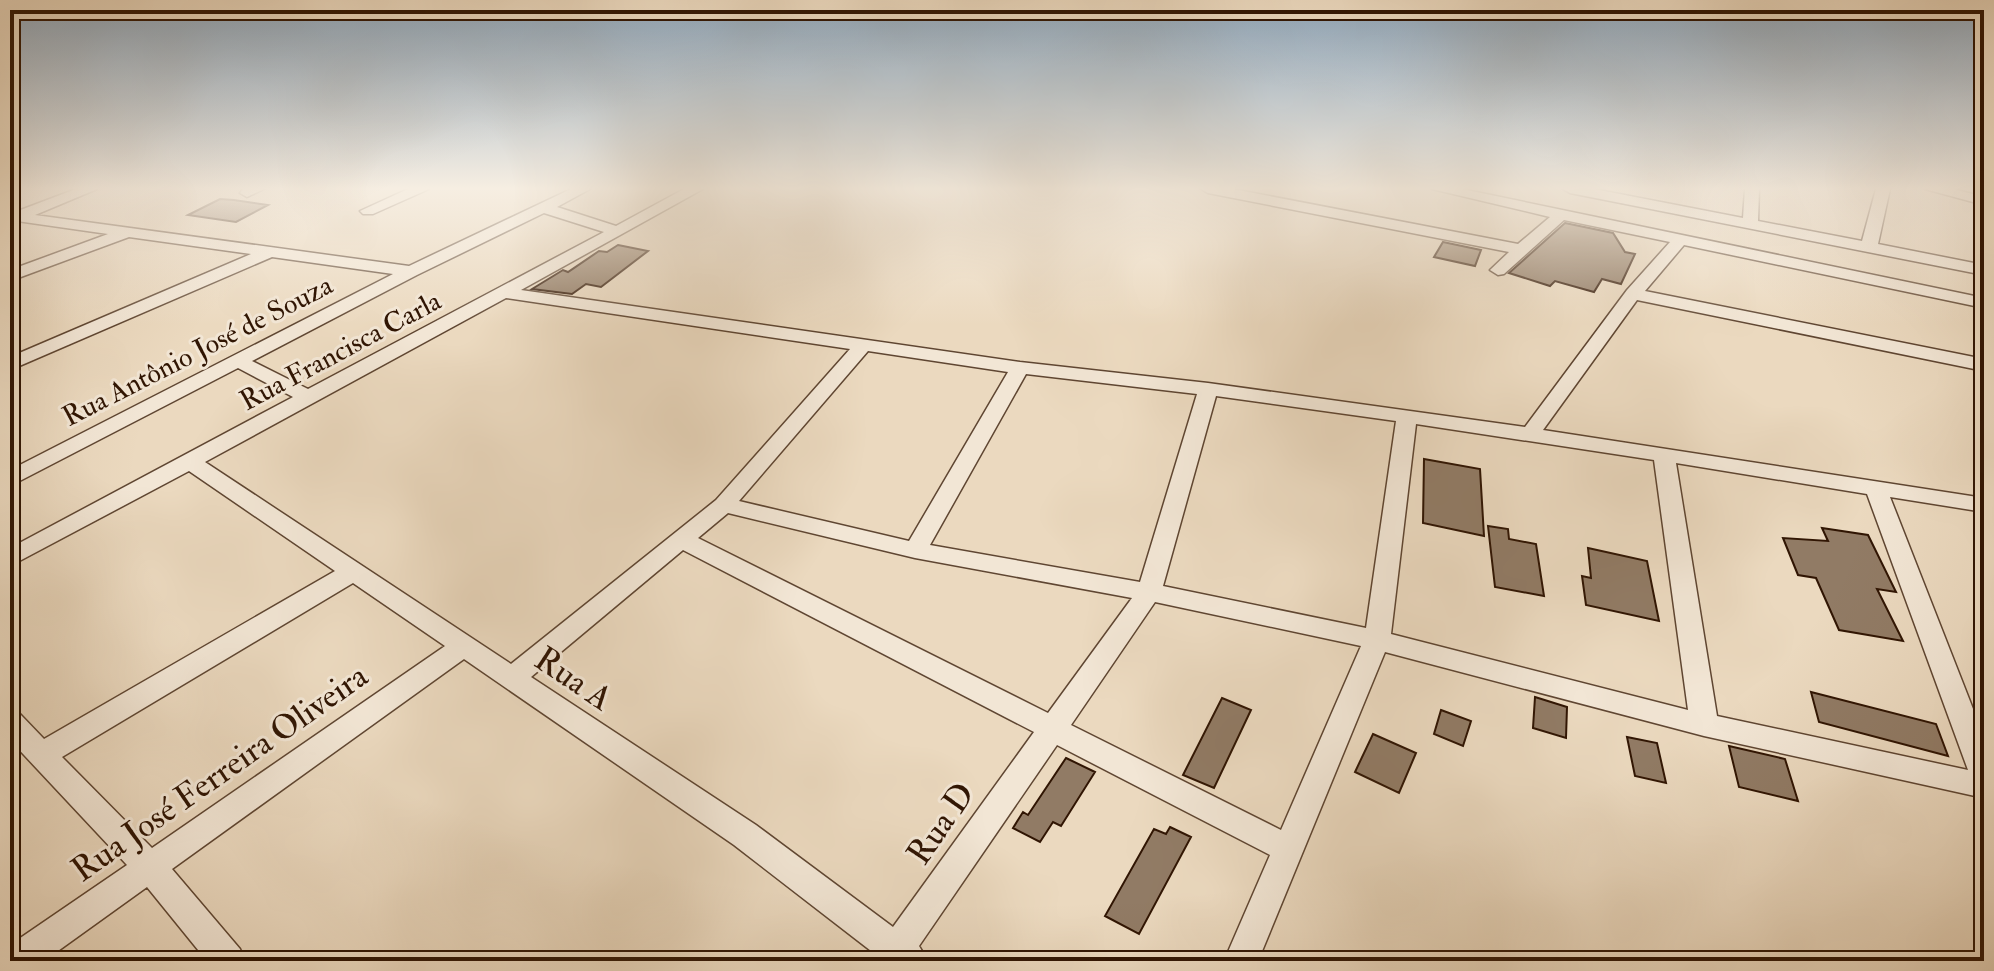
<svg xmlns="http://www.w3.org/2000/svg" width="1994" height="971" font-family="'IM FELL Double Pica',serif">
	<rect width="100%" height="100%" fill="#ebd9bf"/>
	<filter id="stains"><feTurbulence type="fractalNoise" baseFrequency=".0025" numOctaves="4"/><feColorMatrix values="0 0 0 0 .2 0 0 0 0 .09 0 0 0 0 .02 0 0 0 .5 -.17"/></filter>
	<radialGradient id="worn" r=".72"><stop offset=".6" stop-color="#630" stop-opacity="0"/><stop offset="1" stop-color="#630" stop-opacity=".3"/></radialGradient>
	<path fill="#917b65" stroke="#301503" stroke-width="2" d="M220,199L234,200L268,205L236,222L188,215Z
		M1565,223L1613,233L1625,252L1635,254L1621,284L1602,279L1594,292L1555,281L1550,286L1509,273Z
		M1443,242L1481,250L1475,266L1434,257Z
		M618,245L648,251L601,287L586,284L572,294L532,289L563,270L568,272L599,251L607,252Z
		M1424,459L1480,469L1484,536L1423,523Z
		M1488,526L1508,529L1509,539L1536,544L1544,596L1495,587Z
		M1822,528L1868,535L1896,592L1877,589L1903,641L1839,630L1816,578L1798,575L1783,538L1828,541Z
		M1588,548L1647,561L1659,621L1586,605L1582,576L1591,578Z
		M1811,692L1936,724L1948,756L1819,722Z
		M1535,697L1567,707L1566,738L1533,728Z
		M1222,698L1251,710L1214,788L1183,775Z
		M1441,710L1471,721L1463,746L1434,734Z
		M1373,734L1416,753L1399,793L1355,772Z
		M1627,737L1657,743L1666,783L1635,776Z
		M1729,746L1785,759L1798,801L1739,787Z
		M1066,758L1095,772L1061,826L1053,822L1040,842L1013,828L1023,812L1028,815Z
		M1170,827L1191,837L1139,934L1105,916L1154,829L1166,834Z"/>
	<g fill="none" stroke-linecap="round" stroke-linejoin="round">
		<defs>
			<path id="minor" d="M76,189H97L35,215L409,266L571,189H590L557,207L616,226L684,189H703L521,290L1020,362L1208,383L1525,427L1627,290L1670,242L1564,220L1504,274L1498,275L1490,270L1509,252L1208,193L1201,189H1233L1518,244L1550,217L1432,189H1462L1984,298V308L1684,245L1645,291L1984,359V371L1637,300L1543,430L1984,498V512L1890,497L1984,737V798L1704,736L1385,652L1258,961H1224L1270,855L1057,745L919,946L928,961H872L875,954L734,845L464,659L172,869L240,949L245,961H207L147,887L44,961H10V945L127,865L10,740V711L20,714L44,739L335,571L189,471L10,566V548L293,397L238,368L10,486V470L393,274L272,257L10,370V357L251,254L129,237L10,281V270L108,234L10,220V214ZM544,213L604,232L308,389L252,361L417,275ZM506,298L850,349L716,500L511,664L205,462ZM868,351L1008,372L909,541L739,501ZM1026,374L1197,394L1140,582L930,545ZM1216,396L1396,421L1366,628L1163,586ZM1416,424L1654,460L1688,710L1391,634ZM1676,463L1867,494L1968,770L1717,716ZM728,513L915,558L1132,598L1048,713L698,538ZM683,550L1034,732L893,927L756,825L531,677ZM353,583L445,646L152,848L62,757ZM1155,602L1361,646L1281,830L1071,725Z
				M243,189H264L247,197L240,193Z
				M408,189H429L373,214H363L360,211Z
				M1563,189H1594L1743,218L1745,189H1759L1758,221L1862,241L1876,189H1890L1878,244L1984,265V275L1570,193Z
				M1925,189H1953L1984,197V205Z"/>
		</defs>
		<use href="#minor" stroke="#5f4632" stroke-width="3"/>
		<use href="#minor" fill="#f2e6d5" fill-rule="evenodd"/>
	</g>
	<linearGradient id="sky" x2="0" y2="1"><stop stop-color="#8fa8be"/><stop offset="0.58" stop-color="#f6eee2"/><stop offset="1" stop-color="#f6eee2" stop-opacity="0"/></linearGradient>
	<rect width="1994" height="325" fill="url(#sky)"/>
	<g text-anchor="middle" stroke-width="6" stroke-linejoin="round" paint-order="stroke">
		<g font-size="28" fill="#301503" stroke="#f2e6d5">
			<text transform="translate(197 350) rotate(-27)" y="10">Rua Antônio José de Souza</text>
			<text transform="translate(340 350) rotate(-28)" y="10">Rua Francisca Carla</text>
		</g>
		<g font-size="34" fill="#301503" stroke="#f2e6d5">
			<text transform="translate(574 678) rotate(34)" y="12">Rua A</text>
			<text transform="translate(219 772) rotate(-35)" y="12">Rua José Ferreira Oliveira</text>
			<text transform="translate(940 823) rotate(-55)" y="12">Rua D</text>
		</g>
	</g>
	<rect width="1994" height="971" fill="none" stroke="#ebd9bf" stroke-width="40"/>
	<rect x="12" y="12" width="1970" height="947" fill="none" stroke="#301503" stroke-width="4"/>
	<rect x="20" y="20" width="1954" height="931" fill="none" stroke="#301503" stroke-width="2"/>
	<rect width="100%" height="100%" filter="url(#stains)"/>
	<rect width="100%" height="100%" fill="url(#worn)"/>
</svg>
